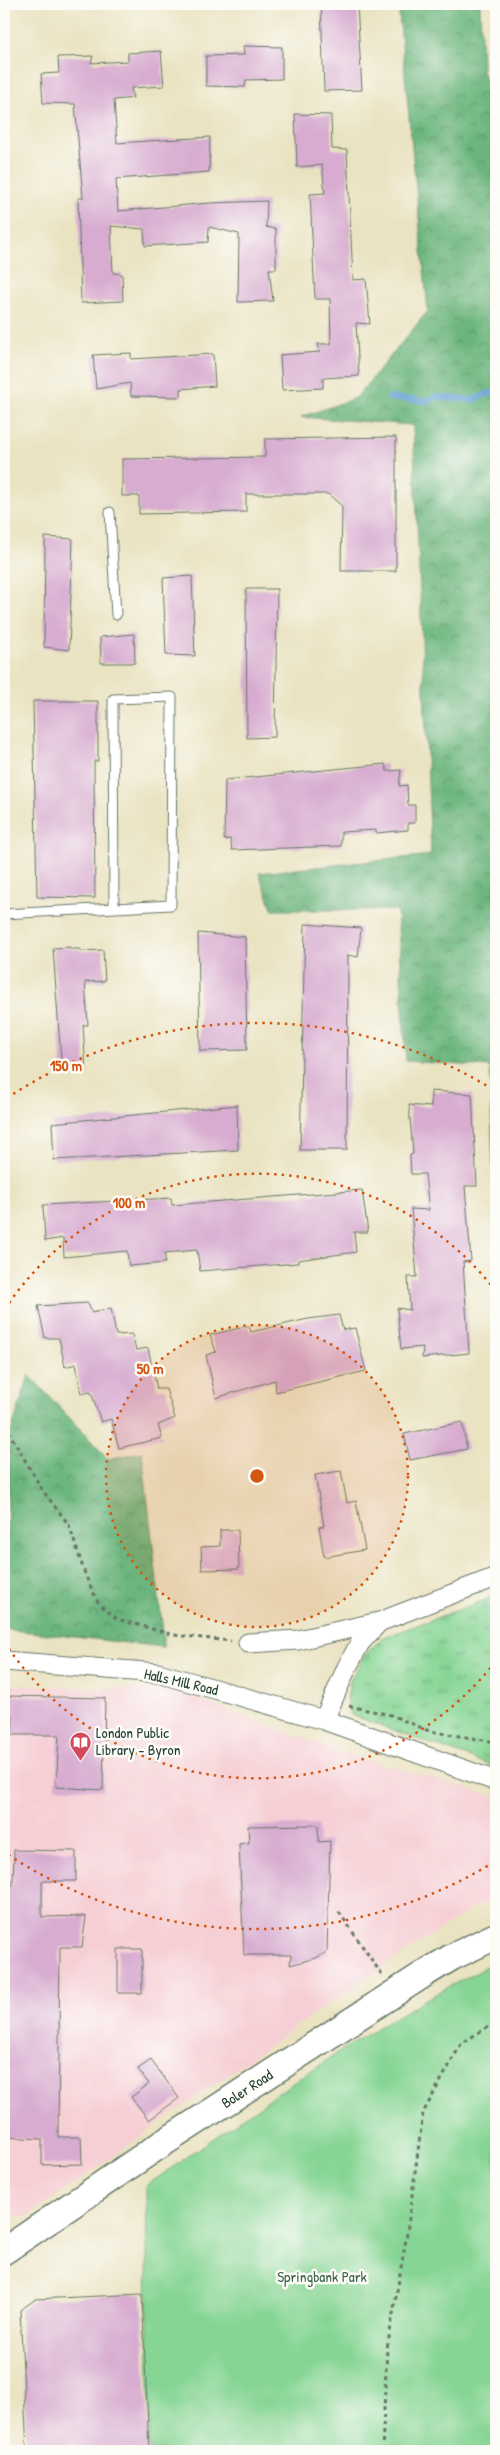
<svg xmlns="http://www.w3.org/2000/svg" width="500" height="2455" font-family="'Patrick Hand',sans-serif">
	<defs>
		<pattern id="grass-tufts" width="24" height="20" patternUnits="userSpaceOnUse" patternTransform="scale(1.25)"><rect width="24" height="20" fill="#86d594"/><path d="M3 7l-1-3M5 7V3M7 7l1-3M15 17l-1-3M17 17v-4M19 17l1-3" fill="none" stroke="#6dae7a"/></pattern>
		<pattern id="forest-crowns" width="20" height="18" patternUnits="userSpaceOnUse" patternTransform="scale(1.25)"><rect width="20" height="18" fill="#6cb67e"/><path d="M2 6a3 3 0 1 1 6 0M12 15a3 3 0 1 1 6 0" fill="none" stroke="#589568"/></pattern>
	</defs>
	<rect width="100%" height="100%" fill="#fdfcf7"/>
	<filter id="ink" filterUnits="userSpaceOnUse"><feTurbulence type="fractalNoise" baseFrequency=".02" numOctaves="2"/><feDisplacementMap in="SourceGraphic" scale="10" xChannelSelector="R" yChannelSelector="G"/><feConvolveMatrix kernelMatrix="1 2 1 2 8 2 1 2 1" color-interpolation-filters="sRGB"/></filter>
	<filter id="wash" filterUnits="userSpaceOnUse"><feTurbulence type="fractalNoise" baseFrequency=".0096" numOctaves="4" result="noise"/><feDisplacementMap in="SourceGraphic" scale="20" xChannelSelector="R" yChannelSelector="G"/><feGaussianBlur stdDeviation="1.12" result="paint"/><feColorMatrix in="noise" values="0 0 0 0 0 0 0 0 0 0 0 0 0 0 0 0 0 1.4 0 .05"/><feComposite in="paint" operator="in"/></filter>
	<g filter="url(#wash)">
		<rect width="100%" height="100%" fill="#eae3c2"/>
		<path fill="#f6cfd5" d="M4,1685L171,1690L347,1754L496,1797V1900L473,1908L336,1998L27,2217L4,2216Z"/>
		<path fill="url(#grass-tufts)" stroke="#528964" d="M496,1596V1767L351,1715L347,1700L350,1681L364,1656L382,1638Z"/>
		<path fill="url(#forest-crowns)" stroke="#467a59" d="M398,4H480L482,71L496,109V1287L490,1067L406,1061L397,910H273L259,873L431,855L413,425L301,417L356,398L428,311Z
			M29,1375L108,1459L142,1452L163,1632V1647L4,1629L10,1435Z"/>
		<path fill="#86d594" stroke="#528964" d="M496,1963V2451H150L146,2186C259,2107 371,2022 496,1963Z"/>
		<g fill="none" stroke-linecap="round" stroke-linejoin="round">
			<path stroke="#66a2d6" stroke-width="6" d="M389,398L427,401L435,397L473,400L489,393H496"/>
		</g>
		<g id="blocks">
			<path fill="#d7acd0" d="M321,4H357L362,90L324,91Z
				M243,46L282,47V79L246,80L245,87L206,86V56L244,55Z
				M161,51L164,86L131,88L133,98L114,100L117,143L210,137L209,172L116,179L118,211L210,203L267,201L266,227L276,229V269H269L273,301L238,302L239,234L209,227L208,242L145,246L144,229L111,226L113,273L122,274L123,301L81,303L78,198H83L75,104L43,103L41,74L59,73L58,57L93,56L91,63L128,61V53Z
				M295,114L331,115L332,149L347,150L353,280L366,279L370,324L356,323L359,376L323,378V388L282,390L280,355L320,352L318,344H331L330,299H315L310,194L325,193L322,165L297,167Z
				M131,353V359L213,354L215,386L181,389V397L131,396L130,383L96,389L93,355Z
				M396,437V571H341L342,506L328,494H246V512L139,514V496H122V459L265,457V439Z
				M45,537L73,539L69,650L44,647Z
				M192,576L195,656L166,655L163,578Z
				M246,589H277L275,737L247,738Z
				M134,634L135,663H101L100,637Z
				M33,701H98V761H94L95,898L37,897Z
				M385,764L387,771L401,770L399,786L407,785L408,805H415V823H408V830L376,833V830L341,832V846L232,850L230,839L224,840L225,780Z
				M305,924L361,928L358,957L348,955L347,1150H300Z
				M198,933L245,937L247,1050L200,1051Z
				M70,947V949H80V951L103,950L105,981L85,982L88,1025H83L86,1072L62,1074L53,948Z
				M431,1091L472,1094L477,1186H465L471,1261L463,1262L469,1353L422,1358L423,1347L401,1349L397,1308L410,1310L408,1277H417L411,1209L429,1210L425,1174H411L410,1155L413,1154L409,1105L431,1107Z
				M237,1105L238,1150L54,1160L52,1123Z
				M362,1190L368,1232H354L356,1252L298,1260V1263L200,1271L197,1250L165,1253V1263L129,1266L127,1251L64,1257L63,1238L45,1241L43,1205L171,1198L172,1205Z
				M88,1303L92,1313L111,1308L116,1335L132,1334L136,1350L148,1348L157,1389H166L175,1418L158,1425L162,1438L119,1448L111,1419L101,1422L91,1392L81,1394L76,1364L65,1367L59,1338H45L38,1306Z
				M339,1315L343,1330L355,1328L366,1371L276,1392L275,1380L216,1398L206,1355L216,1352L210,1335L249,1326L251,1332L308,1319Z
				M462,1422L467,1449L410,1460L404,1434Z
				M341,1471L347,1503L356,1501L365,1550L324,1557L319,1527L324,1526L315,1475Z
				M220,1530H238L239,1569L202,1570L201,1547L220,1546Z
				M8,1696L105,1698L103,1790L56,1787L59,1735H12L13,1716H7Z
				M318,1825L319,1842L330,1841L327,1952L316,1958L290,1965L291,1955H244L239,1844L249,1843L248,1826Z
				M14,1850L76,1851V1881H42V1917L86,1916L82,1947H60L58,2137H81L82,2164L42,2165V2139L4,2137V1919L6,1885H13Z
				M118,1949H142V1993H118Z
				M151,2060L179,2098L149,2120L131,2097L149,2084L138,2069Z
				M142,2294L149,2451H27L20,2310L36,2299Z"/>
		</g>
	</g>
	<g filter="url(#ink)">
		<use href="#blocks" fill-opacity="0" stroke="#676" stroke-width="1"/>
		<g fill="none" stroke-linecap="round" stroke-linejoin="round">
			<defs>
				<path id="lane" d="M110,512L116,615
					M4,914L171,905L172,697L113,699L114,908"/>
				<path id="street" d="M248,1643L298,1640L379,1622L496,1577
					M4,1661L158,1673L324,1720L496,1781
					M324,1720L347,1667L360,1643L379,1622"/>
				<path id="secondary" d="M4,2251L154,2149L424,1974L452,1957L496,1936"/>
			</defs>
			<use href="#lane" stroke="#676" stroke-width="11"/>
			<use href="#street" stroke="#676" stroke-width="21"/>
			<use href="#secondary" stroke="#676" stroke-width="29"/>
			<path stroke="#676" stroke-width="3" stroke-dasharray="4 4" stroke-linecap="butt" d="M4,1424L43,1491L69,1525L86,1577L99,1604L117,1619L174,1635L231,1641
				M349,1706L391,1715L429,1731L496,1742
				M339,1912L382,1975
				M382,2451L387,2349L407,2233L423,2113L461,2044L496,2021"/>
			<use href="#lane" stroke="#fff" stroke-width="9"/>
			<use href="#street" stroke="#fff" stroke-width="19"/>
			<use href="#secondary" stroke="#fff" stroke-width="26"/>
		</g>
	</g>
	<circle cx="257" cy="1476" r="151" fill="#d45610" fill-opacity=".12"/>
	<g fill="none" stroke="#d45610" stroke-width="2.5" stroke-dasharray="2.5 5">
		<circle cx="257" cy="1476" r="151"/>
		<path d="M495 1662A302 302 0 0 1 5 1643M5 1309A302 302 0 0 1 495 1290"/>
		<path d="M494 1862A453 453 0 0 1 7 1854M7 1098A453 453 0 0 1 494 1090"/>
	</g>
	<defs>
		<symbol id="library-pin" viewBox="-11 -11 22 30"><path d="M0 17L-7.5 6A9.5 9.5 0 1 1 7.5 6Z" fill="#d1495b" stroke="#fdfcf7"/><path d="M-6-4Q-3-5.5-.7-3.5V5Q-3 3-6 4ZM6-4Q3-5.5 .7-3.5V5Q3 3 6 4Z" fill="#fff"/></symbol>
	</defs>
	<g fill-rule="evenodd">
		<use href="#library-pin" x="68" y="1730" width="25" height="34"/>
	</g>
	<g text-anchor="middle" stroke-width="5" stroke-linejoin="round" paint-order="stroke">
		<g font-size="15" fill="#1f3d34" stroke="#fdfcf7">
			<text transform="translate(181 1682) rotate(13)" y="5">Halls Mill Road</text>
			<text transform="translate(247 2089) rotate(-33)" y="5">Boler Road</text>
		</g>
		<g font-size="15" fill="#1f3d34" stroke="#fdfcf7" text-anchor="start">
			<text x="96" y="1738">London Public<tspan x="96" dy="17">Library - Byron</tspan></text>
		</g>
		<g font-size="15" fill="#39634c" stroke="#fdfcf7">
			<text x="322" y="2282">Springbank Park</text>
		</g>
	</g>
	<circle cx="257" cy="1476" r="8" fill="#d45610" stroke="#fdfcf7" stroke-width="2.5"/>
	<g font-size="15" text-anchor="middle" font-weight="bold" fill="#d45610" stroke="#fdfcf7" stroke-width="5" stroke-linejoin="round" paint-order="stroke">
		<text x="66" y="1071">150 m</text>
		<text x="129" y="1208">100 m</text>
		<text x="150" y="1374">50 m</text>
	</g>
	<rect width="500" height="2455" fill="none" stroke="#fdfcf7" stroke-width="20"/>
</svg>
